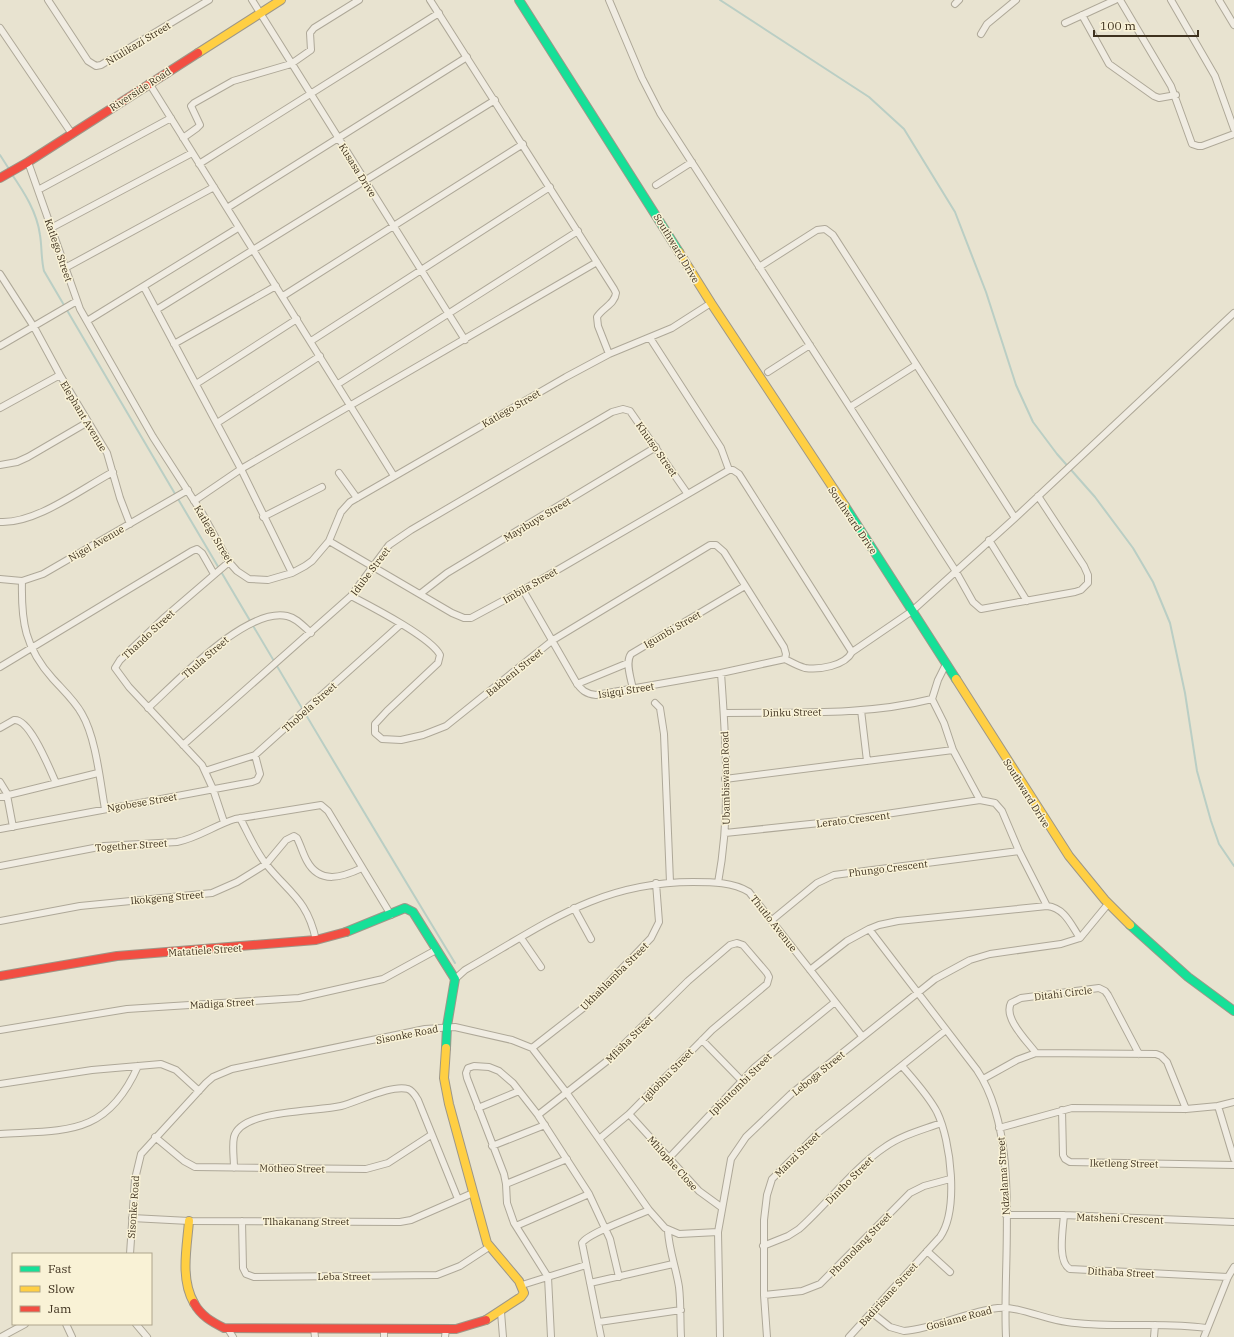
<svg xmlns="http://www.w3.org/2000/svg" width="1234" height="1337" font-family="'IBM Plex Serif',serif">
	<rect width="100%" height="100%" fill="#e8e3d0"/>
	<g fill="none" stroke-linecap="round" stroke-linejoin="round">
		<path stroke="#bacec4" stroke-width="2" d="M720,0L869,97L904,129L955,212L986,292L1016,385L1033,422L1057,454L1095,497L1133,548L1153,582L1170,623L1185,693L1197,771L1211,821L1219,844L1234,866
			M0,155L9,169
			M11,173C24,192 37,212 40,235C42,247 41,259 44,271C180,503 316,734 455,963"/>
		<defs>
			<path id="street" d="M48,0L88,61L96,66L101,65L209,0
				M252,0L465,340
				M430,0L614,289L616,293C615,304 602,308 597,317L598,326L609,354
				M609,0L642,78L660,113L955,570L973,602L981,609L1075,592L1081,590L1088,583V575L1084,566L1038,496
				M1120,0L1171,86L1192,144L1198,146H1202L1234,134
				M1171,0L1215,76L1234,129
				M1219,0L1234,25
				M955,4L959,0
				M1082,15L1109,64L1154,96L1159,98L1176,95
				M1065,23L1115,0
				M0,28L72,134
				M981,34L987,24L1016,0
				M149,83L394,476
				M183,138L197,128L200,125L191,106L194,103L233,81L291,64L311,50L310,33L314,28L359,0
				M28,162L80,309L153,437L202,513L229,562L237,571L249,579L268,580L292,573L305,566L312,561L329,541L341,512L350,502L566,377L609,354L672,328L711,303
				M199,164L439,13
				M656,185L692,162
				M38,190L171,118
				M227,208L467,57
				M51,228L192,153
				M759,267L817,230L825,229L833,235L1015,518
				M65,268L214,187
				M0,274L34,327L60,375L107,453L120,498L130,524
				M144,287L241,469L292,573
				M283,296L523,144
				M156,310L495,100
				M87,321L238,228
				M650,338L721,448L729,470
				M311,341L550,187
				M174,344L276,286
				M0,346L77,301
				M768,372L810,345
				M196,384L297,319
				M338,384L578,231
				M850,407L916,365
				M0,408L60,375
				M217,423L320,356
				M0,465L17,462L28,457L88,422
				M729,470H733L739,474L852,652
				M339,473L357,498
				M194,501L241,469L597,262
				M263,517L322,487
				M0,522C36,524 81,489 113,472
				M989,540L1027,601
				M329,541L452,613L464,618H471L523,590L729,470
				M0,579L22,581L43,574L188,490
				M22,581C21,622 25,648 53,679C63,690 75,701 82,714C96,738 100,781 105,809
				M523,590L576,682C581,690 586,694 596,695L721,673L785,659
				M420,594L447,573L656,447
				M351,596C370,606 431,637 440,655L438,663L387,711L375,724V733L382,739L401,740L423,735L446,726L553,640L710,545H716L724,552L784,647L786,654L785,659
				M785,659C791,662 798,666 805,668C819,670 845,666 852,652L912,611L1015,518L1234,313
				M946,664L938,680L932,699L944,723L953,750L980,800
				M0,667L192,551L197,549L202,553L214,574
				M577,684L628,663
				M633,689C631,679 625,662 631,654L745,586
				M655,703L660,708L664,734L670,882
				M148,708C177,682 246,607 287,616C297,618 304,627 311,633
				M861,710L867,761
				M724,713C793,712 865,716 932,699
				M0,728L14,720C30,718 50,770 56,783
				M183,745L351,596L389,545L411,530L612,412L623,409L630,411L687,493
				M205,771L255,755L401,624
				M725,779L953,750
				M0,782L8,795
				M7,795L13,827
				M0,797L98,773
				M240,818C248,833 255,850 266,864C289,893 307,899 316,940
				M224,822L213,789L202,765L129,687L115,668L120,660L165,617L229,562
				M0,829L252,782L257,780L260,774L255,755
				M725,833L839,821L980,800L995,803L1002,811L1019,851L1047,906
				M0,866L104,846L177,842C198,838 215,825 235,819L321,805L328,811L391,915
				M718,883C731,814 726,743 721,673
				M574,908L591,939
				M772,920L817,883L834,875L1019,851
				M0,921L80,906L212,893L237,882L266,864L286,840L294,836L297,838C301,846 303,854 307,861C320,885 343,877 362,868
				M869,929L977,1070C1022,1137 1002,1258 1006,1337
				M521,938L541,967
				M810,970L847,941L869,929L879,925L898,921L1047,906C1065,908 1071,925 1080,938
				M455,979L465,970C544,925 598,882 693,882C712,882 733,882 749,892L862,1036
				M0,1030L127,1009L299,998L383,979L436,950
				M702,1040L741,1080
				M532,1048L587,1005L651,938L659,922L656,883
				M1036,1053C1027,1041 1003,1018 1011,1003L1021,998L1099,988L1105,991L1108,995L1139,1054
				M983,1079L1017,1060L1036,1053L1156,1054L1161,1056L1167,1062L1186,1109
				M0,1084L92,1070L161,1064L176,1070L199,1091
				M1218,1106L1234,1102
				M478,1108L519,1091
				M1062,1110L1063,1155L1065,1159L1070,1162L1234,1165
				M629,1114L699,1191L721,1207
				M538,1115L607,1061L688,981L730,945L737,943L743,945L767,973L769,977L767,984L712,1030L629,1114L599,1139
				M999,1128L1072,1108L1186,1109L1218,1106L1234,1159
				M0,1134C67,1130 107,1136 138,1066
				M155,1137L184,1161L195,1167L366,1169L388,1163L431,1135
				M492,1146L545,1125
				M669,1158L755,1067L835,1002
				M234,1168C234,1158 232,1146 234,1137C241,1109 317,1112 341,1106C357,1102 392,1084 408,1089C413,1091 415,1095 418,1100L458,1199
				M506,1184L567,1159
				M1006,1215H1064L1234,1222
				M1064,1215C1063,1229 1057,1262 1070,1269L1228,1277
				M132,1218L189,1221L400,1222L411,1220L473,1193
				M242,1221L243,1268L246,1274L254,1277L437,1275L460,1266L489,1247
				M516,1226L589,1194
				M668,1231C669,1250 676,1268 679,1287C681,1304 680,1320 681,1337
				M763,1246L788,1236L799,1229C827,1204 855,1167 885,1147C902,1135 922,1130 941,1123
				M927,1251L950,1272
				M130,1254L135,1179L141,1154L206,1083L213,1077L232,1069L425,1029L455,1027L512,1040L532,1048L566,1092L649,1210L665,1228L679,1234L718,1232
				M590,1283L673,1264
				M522,1285L586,1265
				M764,1295L802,1291L820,1284L910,1193L924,1186L950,1179
				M501,1312L503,1337
				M871,1312L890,1327L904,1331C936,1328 966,1312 998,1308C1019,1306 1046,1320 1067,1322C1113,1329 1160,1321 1206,1328
				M599,1322L681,1310
				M66,1324L72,1337
				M136,1324L147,1337
				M228,1329L233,1337
				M314,1329L315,1337
				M1,1337L25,1324
				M384,1337V1329
				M445,1337L446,1329
				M551,1337L548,1277L514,1223L507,1203L506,1184L504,1174L467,1078L466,1073L468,1068L474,1066L489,1067L499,1071L513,1083L538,1115L589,1194L610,1239L619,1277
				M601,1337L582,1243C588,1233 636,1216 649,1210
				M720,1337L718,1232L731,1159L746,1137L791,1094L935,979L970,960L990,954L1061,944L1080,938L1108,904
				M767,1337L764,1295V1220L767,1195L772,1179L819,1132L946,1030
				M849,1337L940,1237C959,1210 951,1141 937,1112C928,1095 914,1080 902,1066
				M1154,1337L1155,1325
				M1204,1337L1228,1277L1234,1267"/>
			<path id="fast" d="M519,0L679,252
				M845,506L956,679
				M1130,925L1188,977L1234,1011
				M346,932L405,908L413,912L455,979L447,1026L446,1048"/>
			<path id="slow" d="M198,53L281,0
				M679,252L711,303L845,506
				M956,679L1069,856L1105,900L1130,925
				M446,1048L444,1078L449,1104L487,1243L519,1281L524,1293L521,1297L486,1320
				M189,1221C187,1247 180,1279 194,1303"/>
			<path id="jam" d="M0,178L28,162L198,53
				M0,976L117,956L316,940L346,932
				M194,1303C201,1316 212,1322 224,1328L456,1329L486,1320"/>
		</defs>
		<use href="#street" stroke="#aea898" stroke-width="8"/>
		<use href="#fast" stroke="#9d9788" stroke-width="10"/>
		<use href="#slow" stroke="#9d9788" stroke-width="10"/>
		<use href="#jam" stroke="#9d9788" stroke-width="10"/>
		<use href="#street" stroke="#f0ece2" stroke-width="6"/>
		<use href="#fast" stroke="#16e098" stroke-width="8"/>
		<use href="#slow" stroke="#ffcf43" stroke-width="8"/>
		<use href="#jam" stroke="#f24e42" stroke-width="8"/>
	</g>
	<g text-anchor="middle" stroke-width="3" stroke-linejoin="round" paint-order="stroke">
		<g font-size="10" fill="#3e311e" stroke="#f9f2d6">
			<text transform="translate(138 43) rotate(-31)" y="4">Ntulikazi Street</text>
			<text transform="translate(140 89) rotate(-33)" y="4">Riverside Road</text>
			<text transform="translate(358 170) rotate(58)" y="4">Kusasa Drive</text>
			<text transform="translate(677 248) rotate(59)" y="4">Southward Drive</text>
			<text transform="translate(59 250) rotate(71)" y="4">Katlego Street</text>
			<text transform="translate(511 408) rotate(-30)" y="4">Katlego Street</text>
			<text transform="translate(84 416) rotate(59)" y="4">Elephant Avenue</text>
			<text transform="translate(657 449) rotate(55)" y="4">Khutso Street</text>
			<text transform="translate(537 519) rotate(-31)" y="4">Mayibuye Street</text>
			<text transform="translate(853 520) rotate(56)" y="4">Southward Drive</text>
			<text transform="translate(214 534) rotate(59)" y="4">Katlego Street</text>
			<text transform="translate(96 543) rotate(-30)" y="4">Nigel Avenue</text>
			<text transform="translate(370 571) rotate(-53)" y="4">Idube Street</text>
			<text transform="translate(530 585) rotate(-30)" y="4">Imbila Street</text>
			<text transform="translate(672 629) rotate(-30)" y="4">Igumbi Street</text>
			<text transform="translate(148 634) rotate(-43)" y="4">Thando Street</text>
			<text transform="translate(205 657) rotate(-41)" y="4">Thula Street</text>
			<text transform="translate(514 672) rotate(-39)" y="4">Bakheni Street</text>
			<text transform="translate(626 690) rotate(-9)" y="4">Isigqi Street</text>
			<text transform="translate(309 707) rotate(-42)" y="4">Thobela Street</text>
			<text transform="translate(792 712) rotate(-1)" y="4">Dinku Street</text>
			<text transform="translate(725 778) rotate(-91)" y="4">Ubambiswano Road</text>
			<text transform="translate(1027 793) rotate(58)" y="4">Southward Drive</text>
			<text transform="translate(142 802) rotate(-10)" y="4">Ngobese Street</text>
			<text transform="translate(853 819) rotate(-7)" y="4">Lerato Crescent</text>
			<text transform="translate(131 845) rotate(-4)" y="4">Together Street</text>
			<text transform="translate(888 868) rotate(-7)" y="4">Phungo Crescent</text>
			<text transform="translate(167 897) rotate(-5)" y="4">Ikokgeng Street</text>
			<text transform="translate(774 923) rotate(52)" y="4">Thutlo Avenue</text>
			<text transform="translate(205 950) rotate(-4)" y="4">Matatiele Street</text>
			<text transform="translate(614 976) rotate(-45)" y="4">Ukhahlamba Street</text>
			<text transform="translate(1063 993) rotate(-7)" y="4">Ditahi Circle</text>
			<text transform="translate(222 1003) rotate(-3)" y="4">Madiga Street</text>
			<text transform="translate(407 1034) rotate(-11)" y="4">Sisonke Road</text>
			<text transform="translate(629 1039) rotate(-45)" y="4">Mfisha Street</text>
			<text transform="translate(818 1073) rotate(-39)" y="4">Leboga Street</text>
			<text transform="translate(667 1075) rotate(-46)" y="4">Igilobhu Street</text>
			<text transform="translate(740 1084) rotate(-45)" y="4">Iphintombi Street</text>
			<text transform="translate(797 1154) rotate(-45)" y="4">Manzi Street</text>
			<text transform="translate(673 1163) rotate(48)" y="4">Mhlophe Close</text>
			<text transform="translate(1124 1163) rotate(1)" y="4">Iketleng Street</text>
			<text transform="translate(292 1168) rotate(1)" y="4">Motheo Street</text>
			<text transform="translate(1003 1176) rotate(-94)" y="4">Ndzalama Street</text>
			<text transform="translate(849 1180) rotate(-45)" y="4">Dintho Street</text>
			<text transform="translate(133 1207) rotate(-86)" y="4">Sisonke Road</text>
			<text transform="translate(1120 1218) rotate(2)" y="4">Matsheni Crescent</text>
			<text x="306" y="1225">Tlhakanang Street</text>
			<text transform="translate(860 1244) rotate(-46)" y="4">Phomolang Street</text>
			<text transform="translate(1121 1272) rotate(3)" y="4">Dithaba Street</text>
			<text x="344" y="1280">Leba Street</text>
			<text transform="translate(888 1294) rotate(-48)" y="4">Badirisane Street</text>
			<text transform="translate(959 1318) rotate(-15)" y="4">Gosiame Road</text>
		</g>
	</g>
	<rect x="12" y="1253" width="140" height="72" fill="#f9f2d6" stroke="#aea58c"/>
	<rect x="20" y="1266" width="20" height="6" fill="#16e098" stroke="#aea58c"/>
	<text x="48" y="1273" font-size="12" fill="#3e311e">Fast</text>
	<rect x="20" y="1286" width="20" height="6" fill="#ffcf43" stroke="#aea58c"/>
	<text x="48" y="1293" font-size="12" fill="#3e311e">Slow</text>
	<rect x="20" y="1306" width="20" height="6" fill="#f24e42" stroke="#aea58c"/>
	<text x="48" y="1313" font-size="12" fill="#3e311e">Jam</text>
	<path d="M1094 30v6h104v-6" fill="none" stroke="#3e311e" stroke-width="2"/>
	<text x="1100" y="30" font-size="12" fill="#3e311e" stroke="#f9f2d6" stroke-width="3" paint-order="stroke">100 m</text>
</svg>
